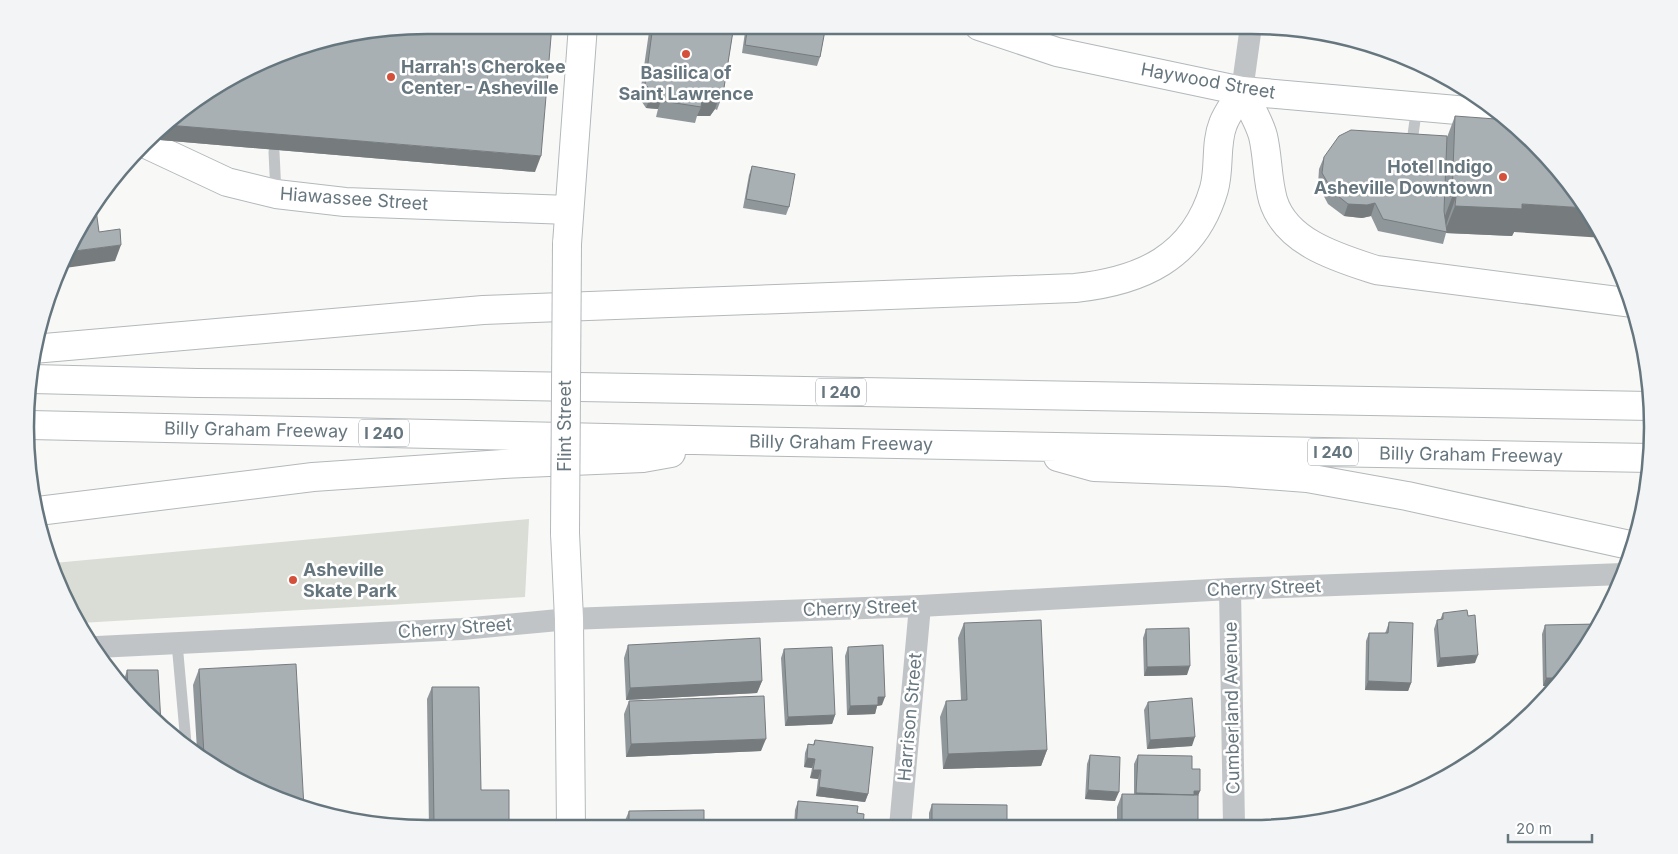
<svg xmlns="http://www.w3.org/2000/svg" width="1678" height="854" font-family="Inter,sans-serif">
	<rect width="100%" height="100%" fill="#f8f8f6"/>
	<path fill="#d9ddd5" d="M529,519L525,597L80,623L66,605L54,563Z"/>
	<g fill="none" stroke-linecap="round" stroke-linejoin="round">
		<defs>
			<path id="secondary" d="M979,26L1057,52L1242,91L1502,114
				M148,145L227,182L276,194L345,202L569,210
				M567,244L583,25
				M565,533L569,619L571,828"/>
			<path id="highway" d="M1242,91C1249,105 1259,121 1263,136C1268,157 1267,179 1273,200C1286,243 1339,258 1376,270L1633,303
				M33,349L483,310L1075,288C1141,281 1194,258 1214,189C1220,168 1215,144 1223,124C1227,113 1236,102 1242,91
				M32,379L197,383L467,385L1651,406
				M30,425L738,441L1651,458
				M1058,457L1094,467L1227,472L1307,478L1407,496L1634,546
				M38,511L313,477L503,464L643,458L671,453"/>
		</defs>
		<use href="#secondary" stroke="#b2b8bc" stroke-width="30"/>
		<use href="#highway" stroke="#b3b8ba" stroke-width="30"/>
		<path stroke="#c0c4c7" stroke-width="11" d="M1411,149L1417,106
			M274,152L276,194
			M177,643L186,743"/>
		<path stroke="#c0c4c7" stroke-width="22" d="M1242,91L1251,26
			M1230,589L1234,826
			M97,647L462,629L569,619L920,606L1230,589L1623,574
			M900,827L920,606"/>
		<use href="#secondary" stroke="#fff" stroke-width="28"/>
		<use href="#highway" stroke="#fff" stroke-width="28"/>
		<defs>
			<path id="secondary-bridge" d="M565,533L567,244"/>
		</defs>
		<use href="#secondary-bridge" stroke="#b2b8bc" stroke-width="30" stroke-linecap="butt"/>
		<use href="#secondary-bridge" stroke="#fff" stroke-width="28"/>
	</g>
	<path fill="#90979b" d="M650,25H734L723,94L717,110L715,109L710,116H697L695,123L656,117L658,109L646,108L640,99V94Z
		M748,25H826L820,57L817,66L742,53L745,32Z
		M182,108L535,172L160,140L161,131Z
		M1455,116L1514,232L1512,236L1446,233L1443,244L1378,231L1371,216L1362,218L1344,216L1328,204L1318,185L1319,169L1324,157L1446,140Z
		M752,166L789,207L786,215L743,208L749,175Z
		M1443,613L1475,663L1437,667L1434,629L1437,620H1440Z
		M1389,622L1411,683L1408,691L1365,690L1366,641L1369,633H1385L1386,631Z
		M964,623L1047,750L1041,766L943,769L940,717L946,701L961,700L958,638Z
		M1598,624L1557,686H1543L1542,634L1545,625Z
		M1146,629L1187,675L1144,676L1143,638Z
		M628,645L762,681L757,693L626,700L624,658Z
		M848,647L882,705L877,706L875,714L847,715L845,656Z
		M784,649L835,715L832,724L785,726L781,658Z
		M199,669L249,788L197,750L193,685Z
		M127,670L143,711L123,683Z
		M432,687L481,790L509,822L507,828H429L427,699Z
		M629,701L761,751L626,757L624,714Z
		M1148,702L1192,746L1147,749L1144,710Z
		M815,740L868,794L865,802L816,796L818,779L810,778L812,768L804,767L805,753L808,744L813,745Z
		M1090,755L1115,801L1085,799L1087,764Z
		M1138,755L1192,769L1198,795V826H1117V807L1122,794H1134V764Z
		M798,801L857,813L863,827H794L795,810Z
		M932,804L1007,826L929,827V813Z
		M629,811L704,827L624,828V823Z"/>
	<path fill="#767b7e" d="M652,92L664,93L658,109L646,108Z
		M720,94L715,109L710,116H697L701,107L702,100Z
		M167,125L541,156L535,172L160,140L165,126Z
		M1452,197H1456L1446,225L1442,224Z
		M1375,203L1371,216L1362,218L1344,216L1348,204Z
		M1522,204L1587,208L1599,226L1604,238L1514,232L1512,236L1446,233L1447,232L1445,231L1455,206Z
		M121,245L115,261L58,269L67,252Z
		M1478,655L1475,663L1437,667L1440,658Z
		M1190,666L1187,675L1144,676L1147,667Z
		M1546,678H1563L1557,686H1543Z
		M762,681L757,693L626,700L630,688Z
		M1368,681L1411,683L1408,691L1365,690Z
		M878,697H885L882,705L877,706L875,714L847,715L850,706Z
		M835,715L832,724L785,726L788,717Z
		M1195,737L1192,746L1147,749L1150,740Z
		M766,739L761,751L626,757L631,744Z
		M1047,750L1041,766L943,769L948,754Z
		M807,758L815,759L812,768L804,767Z
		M813,770H821L818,779L810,778Z
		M819,787L868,794L865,802L816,796Z
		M1088,790L1119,792L1115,801L1085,799Z
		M1200,791L1197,799L1133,801L1136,793Z
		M509,822L507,828H432L434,823Z"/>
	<path fill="#a8b0b4" stroke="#767b7e" d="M427,25H552L541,156L167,125L182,108L298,46Z
		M653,25H734L723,94H720L716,100H702L701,107L662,101L664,93L652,92L645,84L646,78Z
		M748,25H826L820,57L745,45Z
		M1455,116L1509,120L1553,162L1587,208L1522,204V209L1455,206L1456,197H1452Z
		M1351,130L1447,136L1444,211L1447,232L1383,219L1375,203L1367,205L1348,204L1333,192L1322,173L1324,157L1339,136Z
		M752,166L795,174L789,207L746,199Z
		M95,202L99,232L120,229L121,245L67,252L93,204Z
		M1467,610L1468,616L1475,615L1478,655L1440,658L1437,620L1443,619V613Z
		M1041,620L1047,750L948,754L946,701L967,700L964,623Z
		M1389,622L1413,623L1411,683L1368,681L1369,633H1388Z
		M1598,624L1563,678H1546L1545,625Z
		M1189,628L1190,666L1147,667L1146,629Z
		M760,638L762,681L630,688L628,645Z
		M883,645L885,697H878V705L850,706L848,647Z
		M832,647L835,715L788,717L784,649Z
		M296,664L304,808L249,788L204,755L199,669Z
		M127,670H158L161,724L143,711L128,690Z
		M432,687H479L481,790H509V822L434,823Z
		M764,696L766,739L631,744L629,701Z
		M1192,698L1195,737L1150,740L1148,702Z
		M815,740L873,747L868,794L819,787L821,770H813L815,759L807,758L808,744L814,745Z
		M1090,755L1120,757L1119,792L1088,790Z
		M1138,755L1192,756V769H1200V791H1194V795L1136,793Z
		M1122,794L1198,795V826H1122Z
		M798,801L858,806L857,813L864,814L863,827H796Z
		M932,804L1007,805V826L932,827Z
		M704,810V827H629V811Z"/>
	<g fill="#d4503a" stroke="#fff" stroke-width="2">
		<circle cx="686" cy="54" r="5"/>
		<circle cx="391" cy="77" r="5"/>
		<circle cx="1503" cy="177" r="5"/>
		<circle cx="293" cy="580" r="5"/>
	</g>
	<g text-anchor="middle" stroke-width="5" stroke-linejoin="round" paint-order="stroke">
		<g fill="#fff" stroke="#949fa5" stroke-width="1">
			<rect x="816" y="378.5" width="50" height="27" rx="4"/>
			<rect x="359" y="419.5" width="50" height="27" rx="4"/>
			<rect x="1308" y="438.5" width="50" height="27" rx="4"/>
		</g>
		<g font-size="16" font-weight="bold" fill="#66767e">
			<text x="841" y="398">I 240</text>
			<text x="384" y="439">I 240</text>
			<text x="1333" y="458">I 240</text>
		</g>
		<g font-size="18" font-weight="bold" fill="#66767e" stroke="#fff" text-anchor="start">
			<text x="401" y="73">Harrah's Cherokee<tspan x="401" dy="21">Center - Asheville</tspan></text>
			<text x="686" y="79" text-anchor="middle">Basilica of<tspan x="686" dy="21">Saint Lawrence</tspan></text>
			<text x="1493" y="173" text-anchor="end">Hotel Indigo<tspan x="1493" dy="21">Asheville Downtown</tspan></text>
			<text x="303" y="576">Asheville<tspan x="303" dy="21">Skate Park</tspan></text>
		</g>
		<g font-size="18" fill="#66767e" stroke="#fff">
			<text transform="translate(1208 81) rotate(10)" y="6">Haywood Street</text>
			<text transform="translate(354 199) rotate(4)" y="6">Hiawassee Street</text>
			<text transform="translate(565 426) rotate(-90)" y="6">Flint Street</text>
			<text transform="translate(256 430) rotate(1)" y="6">Billy Graham Freeway</text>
			<text transform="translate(841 443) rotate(1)" y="6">Billy Graham Freeway</text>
			<text transform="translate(1471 455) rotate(1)" y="6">Billy Graham Freeway</text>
			<text transform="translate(1264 588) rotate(-2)" y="6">Cherry Street</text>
			<text transform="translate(860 608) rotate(-2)" y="6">Cherry Street</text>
			<text transform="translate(455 628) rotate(-4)" y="6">Cherry Street</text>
			<text transform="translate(1232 708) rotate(-91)" y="6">Cumberland Avenue</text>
			<text transform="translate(910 717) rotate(-85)" y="6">Harrison Street</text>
		</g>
	</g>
	<path d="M0 0H1678V854H0ZM427 34H1251A393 393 0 0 1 1644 427V427A393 393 0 0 1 1251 820H427A393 393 0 0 1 34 427V427A393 393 0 0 1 427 34Z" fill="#f3f4f5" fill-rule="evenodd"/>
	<path fill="none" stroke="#66767e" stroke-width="2.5" d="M427 34H1251A393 393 0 0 1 1644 427V427A393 393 0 0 1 1251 820H427A393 393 0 0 1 34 427V427A393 393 0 0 1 427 34Z"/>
	<path d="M1508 834v8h84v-8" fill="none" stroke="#66767e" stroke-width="2.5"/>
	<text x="1516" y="834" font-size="15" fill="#66767e" stroke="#ffffff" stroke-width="4" paint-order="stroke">20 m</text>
</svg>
